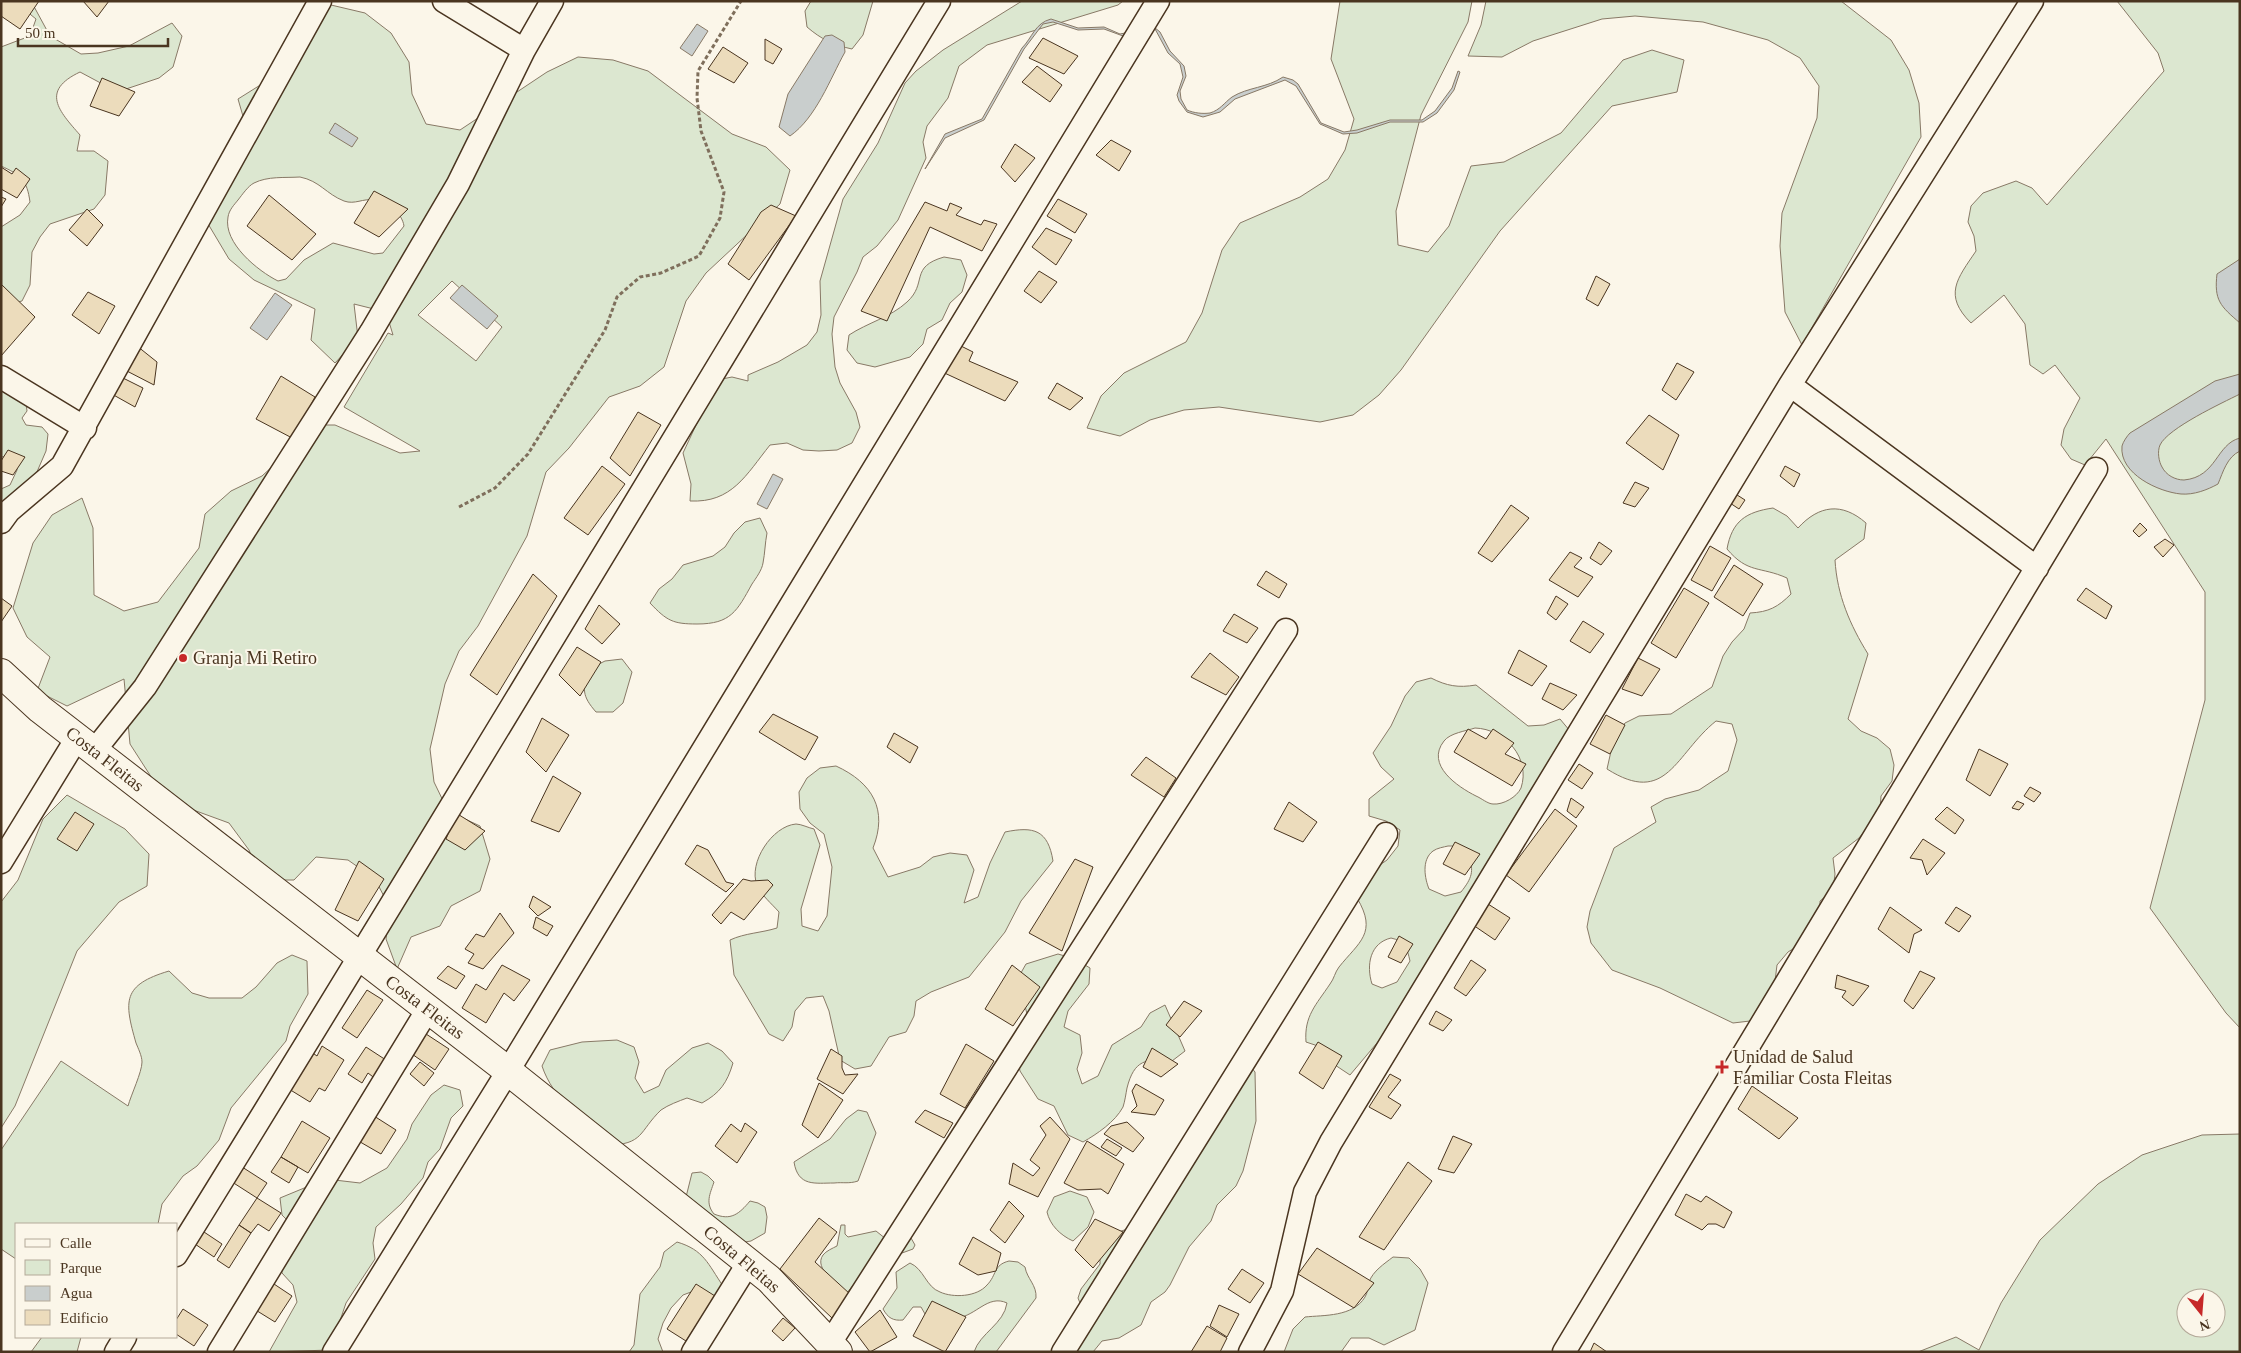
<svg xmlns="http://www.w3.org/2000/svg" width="2241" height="1353" font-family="Georgia,serif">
	<rect width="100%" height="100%" fill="#fbf6e9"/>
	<path fill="#dce7d0" stroke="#887966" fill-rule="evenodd" d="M14,1H31L50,36L81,54L98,53L129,46L172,23L182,36L173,67L159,78L126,89L110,88L80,72C40,91 59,111 80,135L77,151H94L108,161L105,195L94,209L50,224L40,237L32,252L30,285L22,301L6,305L1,302V227L20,215L30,202C27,180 21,175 1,166V47L30,36L36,19Z
		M811,1H873L863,35L852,49C833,45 821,39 807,27L805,11Z
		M1022,1H1123L1118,5L987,45L959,66L948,98L927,126L923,142L926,158L898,220L877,246L863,257L857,272L834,317L832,334L835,367L840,383L856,412L860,427L852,443L837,450L819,451L803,450L787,443L770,445C746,475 732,503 690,501L691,484L683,453L717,380L732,377L748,381V375L778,362L807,345L817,332L821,315L820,281L843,199L878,143L905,83L916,71L943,50Z
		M1340,1H1472L1468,22L1421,115L1396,211L1398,245L1428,252L1449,226L1471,166L1504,162L1561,133L1623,60L1652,50L1684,60L1677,92L1612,106L1500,231L1401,370L1379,395L1353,415L1320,422L1219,407L1184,410L1150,420L1120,436L1087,428L1101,396L1124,373L1186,342L1202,313L1222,250L1240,223L1300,197L1328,179L1345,150L1354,119L1331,59Z
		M1486,1H1841L1891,40L1909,70L1919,103L1921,137L1802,345L1785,312L1780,246L1782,213L1817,118L1819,86L1800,58L1768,40L1703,22L1635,16L1602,19L1533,41L1502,57L1468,56L1481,25Z
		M2117,1H2240V1028L2226,1013L2150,908L2205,700V592L2106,439L2085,465L2071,459L2061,445L2064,429L2080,398L2055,365L2043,374L2030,365L2025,324L2004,295L1971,323C1943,295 1957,279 1976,251L1974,236L1968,222L1971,206L1983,193L2016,181L2032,188L2047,205L2164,71L2158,53Z
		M331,5L365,13L391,33L409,62L412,94L426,124L460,130L547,72L578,57L613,60L648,71L732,134L766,147L790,170L780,204L706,273L686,301L664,367L640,386L609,397L569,448L546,472L527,536L478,626L459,651L445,684L430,749L434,782L448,811L480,826L490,859L480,891L451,906L440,926L411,937L397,969L386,939L390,908L375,879L348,860L316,857L294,880H262L249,850L229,823L166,800L130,744L124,679L67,706L37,691L50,657L27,637L13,608L33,543L52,515L82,498L93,528L94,595L124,611L158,602L199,548L205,514L231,491L262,476L287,453L302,425H335L400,453L420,451L344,407L388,333L393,335L386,312L354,304L358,338L335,363L311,340L315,309L254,280L229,259L195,202L247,130L238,99L297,62L305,28ZM300,177C320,181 326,194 344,201C355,205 363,198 374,200C388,202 402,213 404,226L383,253L374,254L333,243L304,260L286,279L278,281C258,271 223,243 228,217C229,210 234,205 238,200C242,195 248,186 254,183C268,176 284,178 300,177ZM452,281L502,327L476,361L418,315Z
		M944,257L961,260L967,275L962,292L950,303L942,320L927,329L923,344L910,357L875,367L857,363L847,350L849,335C867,323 891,317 907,302C928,283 909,267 944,257Z
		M1,373L26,403L27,411L22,418L26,425L42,427L48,434L46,451L33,481L1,508V489L10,485L17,470V462L11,456L1,457Z
		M1773,508L1787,516L1798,528C1819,505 1842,502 1866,523L1864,539L1835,560C1837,595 1850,625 1868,654L1848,719L1861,731L1877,738L1890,749L1894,765L1892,781L1881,796L1880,812L1859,838L1833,858L1835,874L1833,890L1820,901V917L1817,934L1788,952L1777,965L1773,997L1765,1012L1750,1021L1733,1023L1660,988L1612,970L1591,943L1587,927L1590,911L1614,848L1656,822L1651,807L1665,799L1699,790L1728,771L1737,740L1732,724L1716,721C1675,754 1667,807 1607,769L1614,738L1625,723L1639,716L1671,714L1712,687L1723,656L1732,642L1744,629L1750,613C1769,612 1778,607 1791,594L1787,578C1760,566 1748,574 1727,549C1732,521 1746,512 1773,508Z
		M760,518L767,533C765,543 765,553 763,563C762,570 756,578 752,584C737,611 731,624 697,624C673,624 667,621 650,603L659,589L672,579L683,565L713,556L725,547L734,533L745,522Z
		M622,659L632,672L623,703L613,712H596C582,696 582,689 589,669L605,661Z
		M1431,678C1447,686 1458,688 1476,685L1528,726L1544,725L1560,719L1570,731L1382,1037L1350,1075L1332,1063L1324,1048L1306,1042C1304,1016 1316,1005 1330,984C1334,979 1335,972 1339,967C1359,942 1378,933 1357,898L1374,869L1387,860L1398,846L1400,830L1386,821L1369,816V799L1394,779L1381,767L1373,753L1391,726L1405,696L1416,682ZM1475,728C1505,729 1531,758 1521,788C1517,797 1503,805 1493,804C1488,804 1481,798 1476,796C1458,787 1425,765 1444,741C1450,733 1466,731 1475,728ZM1448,846H1456L1469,855C1474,872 1472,878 1461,892L1445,896L1429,889C1425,879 1421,860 1433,851C1437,848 1444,847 1448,846ZM1391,938C1405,941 1407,948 1410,961L1397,982L1382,988L1372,984C1366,965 1370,943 1391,938Z
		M836,766C873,783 888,810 873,848L888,877L920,867L933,857L950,853L967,855L974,870L964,903L978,897L990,863L1005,832C1034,826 1048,830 1053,861L1021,901L1005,932L969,977L931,992L916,1001L914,1016L906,1032L889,1037L871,1066L855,1069L840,1060L829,1011L823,996L806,998L795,1011L792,1027L783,1041L769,1034L734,975L730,940C745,933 761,933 777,928L779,912C772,904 761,895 757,885C748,863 772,826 796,824C801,824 809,828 814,829L820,845L801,909L802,926L818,931L827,916L832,867L824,834L810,823L800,809L799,792L807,778L820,768Z
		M67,795L125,829L149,854L147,886L119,902L77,951L15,1106L1,1128V902L18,880L43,819Z
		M1058,954L1075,959L1090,968L1089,984L1068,1011L1064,1027L1080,1035L1082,1053L1077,1069L1082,1084L1098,1076L1112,1045L1141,1027L1150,1013L1165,1005L1185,1051L1172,1061C1146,1058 1134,1060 1127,1088C1126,1093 1125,1101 1123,1107C1115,1122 1097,1134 1083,1142L1068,1135L1054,1106L1038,1099L1020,1071L1017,1056L1030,1026L1018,978L1026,964Z
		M292,955L307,961L308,994L290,1026L286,1041L231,1108L219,1140L197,1166L183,1176L162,1204L158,1224H16V1259L1,1249V1150L61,1061L128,1106C131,1095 142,1072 142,1062C142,1056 138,1048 136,1043C124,1001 122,985 169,971L192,993L209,998H242L256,987L277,963Z
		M617,1040L634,1047L639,1062L635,1078L644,1093L659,1086L666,1070L692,1048L708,1043L722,1051L733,1063C727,1083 720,1093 702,1103L687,1098C679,1101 668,1105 661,1110C639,1131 644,1145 607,1145C583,1121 553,1099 542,1066L550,1050L582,1042Z
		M1250,1066L1255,1072L1256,1121L1243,1171L1236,1186L1217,1205L1211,1221L1189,1247L1170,1285L1165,1292L1151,1302L1141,1325L1119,1338L1102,1341L1093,1352H1069L1084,1313L1078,1298L1081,1289L1100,1264V1247L1110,1235L1133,1227Z
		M444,1085L460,1090L463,1106L451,1118L440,1149L428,1162L423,1178L401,1204L376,1227L373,1243L375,1259L346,1303L330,1350L269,1352L297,1302L293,1285L282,1273L279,1256L294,1227L282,1215L280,1198L326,1179L360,1183L387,1168L407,1139L412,1124L431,1095Z
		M858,1110L867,1112L876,1133L858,1181C849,1184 843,1182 834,1183C815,1183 798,1187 794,1162L830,1139L846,1119Z
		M2240,1134V1352H1918L1956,1337L1979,1350L2001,1303L2040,1240L2098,1184L2142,1155L2202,1135ZM2186,1298H2216V1328H2186Z
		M701,1172L708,1176L714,1182C710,1194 705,1203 714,1214C731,1221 739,1214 750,1201L758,1203L765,1207L767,1217L765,1233L751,1241L727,1245L686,1197L692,1173Z
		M1070,1191L1087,1197L1094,1212L1088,1227L1073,1241C1060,1235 1050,1225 1047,1212L1054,1197Z
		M841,1225H845V1234L848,1237L876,1231L886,1239L911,1238L915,1245L913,1249L869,1265L847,1293C839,1285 813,1269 823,1255C826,1251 833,1248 837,1246Z
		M677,1242C704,1250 708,1264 723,1286L712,1299L699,1289L683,1295L671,1308L663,1323L658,1339L663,1352H629L634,1345L640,1294L660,1267L664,1252Z
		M1393,1257L1409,1258L1420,1269L1428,1283L1415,1330L1384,1345L1369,1338H1351L1341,1352H1284L1293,1329L1305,1317C1324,1315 1353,1317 1365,1297C1368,1293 1367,1287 1369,1282C1373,1271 1384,1264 1393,1257Z
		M1009,1261L1018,1262L1025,1267C1027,1279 1037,1285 1036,1298L996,1352H974C980,1333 1004,1324 1007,1303C988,1294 976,1316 957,1318C947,1319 935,1315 925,1314L921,1307H913L903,1320C893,1321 888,1318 883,1309L897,1288L896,1272L910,1263C924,1269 926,1287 940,1292C953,1298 977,1297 987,1285C997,1275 993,1265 1009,1261Z
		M42,1337H81L77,1352H31Z"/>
	<path fill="#c9cecd" stroke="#887966" d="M1051,19L1078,28L1104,27L1120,34L1125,33L1123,36L1104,29L1078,30L1053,22L1043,24L1024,49L984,120L945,138L925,169L945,134L982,119L1022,48C1032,38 1035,23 1051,19Z
		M697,24L708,31L692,56L680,48Z
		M1154,27L1160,32L1170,51L1184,66L1186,76L1180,91L1181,99L1187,110C1194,113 1202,114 1210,113C1220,110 1224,103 1232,97C1248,87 1267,88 1283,77L1293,80L1298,84L1321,123L1344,132L1357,130L1390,120H1422L1435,111L1452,88L1458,71L1460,72L1454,90L1437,113L1423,122H1390L1357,133L1343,134L1320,124L1296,86L1285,80L1235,99L1220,112L1203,117L1187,112L1179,101L1177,95L1183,77L1180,64L1168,53Z
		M832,35L844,42L845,52C830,79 816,118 790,136L779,127L788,94L825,36Z
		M335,123L358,138L352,147L329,133Z
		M2240,259V323C2220,306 2214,300 2217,274Z
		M462,285L498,316L487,329L450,298Z
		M275,293L292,305L267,340L250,328Z
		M2240,374V394C2222,403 2168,428 2160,445C2157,452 2159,462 2162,467C2166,475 2175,480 2184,480C2217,477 2216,444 2240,438V451C2227,457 2223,472 2218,484C2207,490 2194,495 2181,494C2159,492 2119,474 2122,446C2123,442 2127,436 2130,433L2215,381Z
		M773,474L783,479L767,509L757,504Z"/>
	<path fill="#ecdcbc" stroke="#4a3520" d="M1,1H39L20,29L1,16Z
		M83,1H109L97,17Z
		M1043,38L1078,56L1064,74L1029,58Z
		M765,39L782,49L773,64L765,60Z
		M723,47L748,63L734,83L708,69Z
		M1037,66L1062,85L1050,102L1022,82Z
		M102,78L135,92L119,116L90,106Z
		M1111,140L1131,151L1119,171L1096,155Z
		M1015,144L1035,158L1015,182L1001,167Z
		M1,167L12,174L16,168L30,179L17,198L1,189Z
		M374,191L408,209L379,237L354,223Z
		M269,195L316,234L292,260L247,226Z
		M1,197L6,199L1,207Z
		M1058,199L1087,214L1075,233L1047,216Z
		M925,202L947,211L950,203L962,208L956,215L981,225L984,220L997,224L982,251L930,227L887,321L861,311Z
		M771,205L796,216L749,280L728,264L761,212Z
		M87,209L103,225L87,246L69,230Z
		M1046,228L1072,240L1056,265L1032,247Z
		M1039,271L1057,282L1041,303L1024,291Z
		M1596,276L1610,284L1598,306L1586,299Z
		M1,284L35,317L1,356Z
		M88,292L115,306L99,334L72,315Z
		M953,342L973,352L969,361L1018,382L1005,401L938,370Z
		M137,346L157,362L154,385L123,369Z
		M1677,363L1694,372L1676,400L1662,390Z
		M119,376L143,388L135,407L110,393Z
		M281,376L315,397L294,439L256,419Z
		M1057,383L1083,398L1070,410L1048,398Z
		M638,412L661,425L630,476L610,458Z
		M1649,415L1679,435L1663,470L1626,443Z
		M8,450L25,457L13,475L1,471V461Z
		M602,466L625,484L588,535L564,518Z
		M1785,466L1800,474L1794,487L1780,476Z
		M1635,482L1649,488L1635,507L1623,503Z
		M1734,493L1745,500L1739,509L1730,503Z
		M1511,505L1529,518L1492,562L1478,553Z
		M2140,523L2147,530L2139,537L2133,531Z
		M2165,539L2174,545L2163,557L2154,547Z
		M1599,542L1612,551L1601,565L1590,558Z
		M1710,546L1731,558L1712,591L1691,580Z
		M1570,552L1582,558L1574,567L1593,577L1578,597L1549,580Z
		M1734,565L1763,584L1743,616L1714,597Z
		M1266,571L1287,584L1279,598L1257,585Z
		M533,574L557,596L497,695L470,675Z
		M1684,588L1709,603L1676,658L1651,643Z
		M2086,588L2112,606L2106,619L2077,600Z
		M1556,596L1568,604L1556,620L1547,613Z
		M1,598L12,606L1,622Z
		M599,605L620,624L602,644L585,629Z
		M1234,614L1258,628L1247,643L1223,631Z
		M1583,621L1604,634L1590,653L1570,641Z
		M577,647L601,662L580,696L559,675Z
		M1519,650L1547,666L1532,686L1508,673Z
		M1210,653L1239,677L1226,695L1191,677Z
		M1638,658L1660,669L1642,696L1622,689Z
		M1550,683L1577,695L1563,710L1542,699Z
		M773,714L818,737L805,760L759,732Z
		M1606,715L1625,725L1610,754L1590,744Z
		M542,718L569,735L546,772L526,752Z
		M1468,729L1486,739L1493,729L1514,743L1505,754L1526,764L1512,786L1454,752Z
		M894,733L918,747L910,763L887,747Z
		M1979,749L2008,764L1990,796L1966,780Z
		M1146,757L1176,778L1164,797L1131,775Z
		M1579,764L1593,773L1582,789L1568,780Z
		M553,776L581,793L559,832L531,821Z
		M2030,787L2041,793L2034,802L2024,796Z
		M1571,798L1584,807L1576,818L1567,811Z
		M2017,801L2024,804L2019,810L2012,808Z
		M1289,802L1317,822L1303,842L1274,829Z
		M1947,807L1964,820L1955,834L1935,819Z
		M1555,809L1577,826L1529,892L1506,875Z
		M75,812L94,824L77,851L57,839Z
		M456,813L485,831L465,850L446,839Z
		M1923,839L1945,853L1927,875L1922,860L1910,858Z
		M1455,842L1480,854L1465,875L1443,864Z
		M697,845L708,850L726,882L734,884L726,892L685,864Z
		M1075,859L1093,867L1062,951L1029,933Z
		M359,861L384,879L358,921L335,910Z
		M743,879L751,881L768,880L773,885L744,920L731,912L721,924L712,915Z
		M533,896L551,907L538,916L529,907Z
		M1488,904L1510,918L1495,940L1473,925Z
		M1890,907L1922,930L1914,934L1909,953L1878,929Z
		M1956,907L1971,916L1959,932L1945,923Z
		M500,913L514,933L483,969L468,963L474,954L465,949L476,934L484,937Z
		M536,917L553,926L547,936L533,928Z
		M1399,936L1413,944L1401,963L1388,957Z
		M1471,960L1486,970L1466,996L1454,988Z
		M502,965L530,980L514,1001L504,993L486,1023L462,1008L476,984L486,990Z
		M1012,965L1040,987L1013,1026L985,1009Z
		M448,966L465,976L456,989L437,978Z
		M1920,971L1935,978L1913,1009L1904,1001Z
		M1837,975L1869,986L1853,1006L1842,997L1846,991L1835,988Z
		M367,990L383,1000L357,1038L342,1028Z
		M1184,1001L1202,1011L1180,1037L1166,1025Z
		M1436,1011L1452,1020L1443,1031L1429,1024Z
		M423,1032L449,1049L435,1070L409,1052Z
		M1318,1042L1342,1056L1323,1089L1299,1073Z
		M966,1044L994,1061L965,1108L940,1094Z
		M322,1046L344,1060L325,1091L319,1088L310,1102L284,1086L307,1049L317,1056Z
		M366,1047L389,1062L377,1080L368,1073L362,1083L348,1074Z
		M1152,1048L1178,1064L1161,1077L1143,1067Z
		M831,1049L842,1056V1068L845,1075L858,1074L843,1094L817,1079Z
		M420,1062L434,1073L424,1086L410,1074Z
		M1390,1074L1401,1080L1388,1097L1401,1105L1391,1119L1369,1107Z
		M819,1083L843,1100L818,1138L802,1125Z
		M1136,1084L1164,1100L1155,1115L1131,1112L1137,1106L1132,1091Z
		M1752,1086L1798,1118L1779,1139L1738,1109Z
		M925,1110L953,1123L944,1138L915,1122Z
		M374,1116L396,1130L381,1154L355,1139Z
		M1050,1117L1070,1139L1038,1197L1009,1184L1013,1163L1033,1176L1040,1168L1030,1160L1046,1135L1040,1126Z
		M302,1121L330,1138L308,1173L281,1157Z
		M1127,1122L1144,1138L1133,1152L1104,1134L1111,1126Z
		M745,1123L757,1132L737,1163L715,1146L731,1124L741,1132Z
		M1453,1136L1472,1144L1454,1173L1438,1169Z
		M1107,1139L1122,1148L1116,1156L1101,1147Z
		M1087,1141L1124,1164L1108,1194L1101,1189L1078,1190L1064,1183Z
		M281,1157L298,1167L289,1183L271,1172Z
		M1408,1162L1432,1181L1384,1250L1359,1237Z
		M239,1165L267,1183L257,1198L229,1180Z
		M1686,1194L1701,1202L1706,1196L1732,1212L1724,1228L1716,1224H1708L1702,1230L1675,1215Z
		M257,1198L281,1213L269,1231L258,1224L251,1233L239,1225Z
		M1009,1201L1024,1216L1005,1243L990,1230Z
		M819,1218L837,1232L815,1262L850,1294L832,1318L780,1269Z
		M1095,1219L1123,1232L1093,1268L1075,1250Z
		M239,1225L251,1233L229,1268L217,1260Z
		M201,1230L222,1244L214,1257L192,1242Z
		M973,1237L1001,1253L996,1271L978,1275L959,1264Z
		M1317,1248L1374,1283L1354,1308L1298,1274Z
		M1242,1269L1264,1283L1250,1303L1228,1289Z
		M271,1282L292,1296L275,1322L254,1309Z
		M696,1284L715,1296L686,1341L667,1329Z
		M932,1301L966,1317L945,1352L913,1336Z
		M1219,1305L1239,1314L1227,1337L1210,1326Z
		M183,1309L208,1325L194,1346L176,1334V1320Z
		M880,1310L897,1337L870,1352L855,1332Z
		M783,1318L795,1328L783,1341L772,1331Z
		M1207,1326L1227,1338L1220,1352H1191Z
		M1594,1343L1607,1352H1590Z"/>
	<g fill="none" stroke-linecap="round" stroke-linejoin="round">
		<defs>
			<path id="minor" d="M444,1L524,50
				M1,377L85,428
				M1790,385L2037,568
				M1,522L9,511L62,466L320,1
				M94,751L145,687L371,332L458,184L524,50L552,1
				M1,862L77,738
				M176,1255C434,839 685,419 939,1
				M830,1343L1286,630
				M116,1352L125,1337
				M219,1352L428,1009
				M334,1352L508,1071L1158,1
				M693,1352L749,1262
				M1063,1352L1386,834
				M1250,1352L1282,1291L1305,1192L1331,1142L1790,385L2032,1
				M1564,1352L2096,469"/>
			<path id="major" d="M1,673L40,709L508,1071L769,1279L838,1352"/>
		</defs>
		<use href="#minor" stroke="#4a3520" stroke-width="25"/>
		<use href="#major" stroke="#4a3520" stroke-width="30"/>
		<path stroke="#7f6f5c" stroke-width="3" stroke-dasharray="4 2.5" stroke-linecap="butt" d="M459,507L495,488L528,454L605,330L617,297L640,277L661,273L699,256L720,218L724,192L701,131L697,98L698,71L741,1"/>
		<use href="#minor" stroke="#fbf6e9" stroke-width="22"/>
		<use href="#major" stroke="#fbf6e9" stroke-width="28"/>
	</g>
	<g fill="#c62828" stroke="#fbf6e9" stroke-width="2">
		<circle cx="183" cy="658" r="5"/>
		<path d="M1719.5 1059.5h5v5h5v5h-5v5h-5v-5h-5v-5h5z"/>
	</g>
	<g text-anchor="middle" stroke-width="4" stroke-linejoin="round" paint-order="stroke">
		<g font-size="18" fill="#4a3520" stroke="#fbf6e9" text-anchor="start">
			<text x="193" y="664">Granja Mi Retiro</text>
			<text x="1733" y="1063">Unidad de Salud<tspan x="1733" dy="21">Familiar Costa Fleitas</tspan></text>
		</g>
		<g font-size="18" fill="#4a3520" stroke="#fbf6e9">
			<text transform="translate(105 759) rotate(38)" y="6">Costa Fleitas</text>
			<text transform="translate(425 1007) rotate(37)" y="6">Costa Fleitas</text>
			<text transform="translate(742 1259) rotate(40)" y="6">Costa Fleitas</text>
		</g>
	</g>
	<rect width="2241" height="1353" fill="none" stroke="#4a3520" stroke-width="5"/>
	<rect x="15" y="1223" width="162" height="115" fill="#fbf6e9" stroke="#b4a999"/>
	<rect x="25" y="1239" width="25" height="8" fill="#fbf6e9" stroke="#b4a999"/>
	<text x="60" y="1248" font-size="15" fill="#4a3520">Calle</text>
	<rect x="25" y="1260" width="25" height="15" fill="#dce7d0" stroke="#b4a999"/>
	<text x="60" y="1273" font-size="15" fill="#4a3520">Parque</text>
	<rect x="25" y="1286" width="25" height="15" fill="#c9cecd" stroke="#b4a999"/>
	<text x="60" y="1298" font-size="15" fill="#4a3520">Agua</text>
	<rect x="25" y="1310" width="25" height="15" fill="#ecdcbc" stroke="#b4a999"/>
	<text x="60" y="1323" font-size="15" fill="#4a3520">Edificio</text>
	<g transform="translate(2201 1313) rotate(163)"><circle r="24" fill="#fbf6e9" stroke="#b4a999"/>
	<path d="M0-4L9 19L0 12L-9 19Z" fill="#c62828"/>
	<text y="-8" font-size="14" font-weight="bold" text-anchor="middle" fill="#4a3520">N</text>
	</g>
	<path d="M18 38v8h150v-8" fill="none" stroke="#4a3520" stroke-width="2.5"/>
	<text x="25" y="38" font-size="15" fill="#4a3520" stroke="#fbf6e9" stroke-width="4" paint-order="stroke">50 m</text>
</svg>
